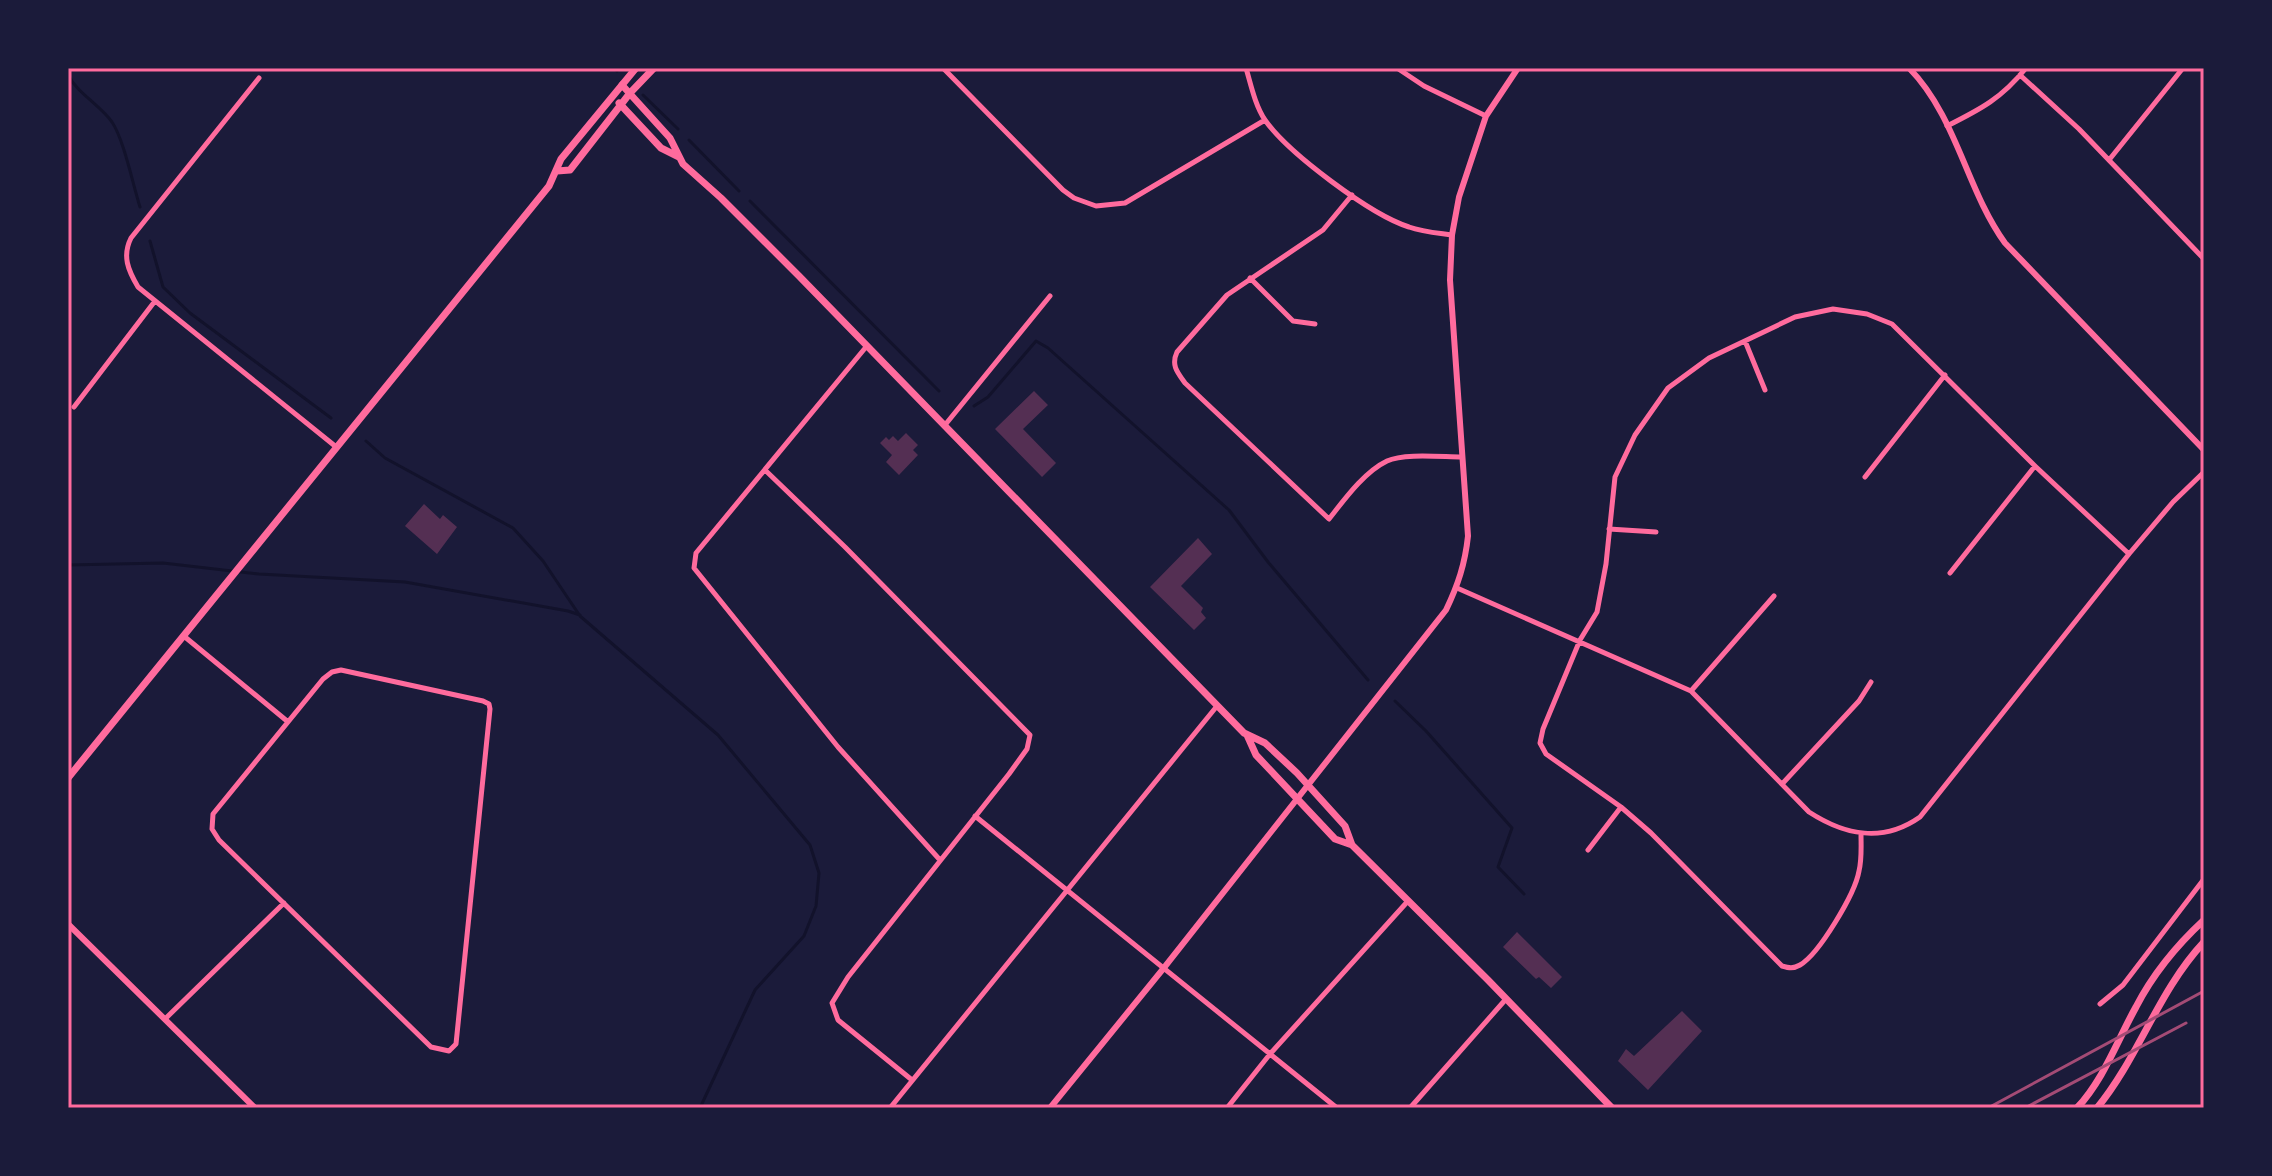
<svg xmlns="http://www.w3.org/2000/svg" width="2272" height="1176" font-family="'Varela Round',sans-serif">
	<rect width="100%" height="100%" fill="#1b1b3a"/>
	<g fill="none" stroke-linecap="round" stroke-linejoin="round">
		<path stroke="#12122b" stroke-width="3" d="M614,68L617,71
			M68,75C78,94 99,104 112,122C124,140 133,185 140,207
			M643,95L678,129
			M689,140L739,191
			M750,201L939,391
			M150,241L163,287L190,313L331,418
			M974,406L988,397L1036,341L1048,348L1229,510L1268,562L1368,680
			M366,441L385,458L513,528L543,561L580,616L718,735L810,845L819,873L816,906L804,936L755,990L700,1108
			M68,565L163,563L259,574L405,582L568,611L580,615
			M1395,701L1426,731L1512,828L1498,867L1524,894"/>
	</g>
	<path fill="#542f53" d="M1034,391L1048,405L1023,429L1056,463L1042,477L995,429Z
		M906,433L918,445L913,450L918,455L899,475L886,462L892,455L880,443L886,437L889,440L893,436L898,441Z
		M424,504L440,519L443,515L457,527L437,554L405,526Z
		M1198,538L1212,554L1181,586L1203,608L1201,612L1206,618L1194,630L1150,587Z
		M1517,932L1562,977L1551,988L1539,977L1536,979L1503,947Z
		M1682,1011L1702,1031L1648,1090L1618,1061L1626,1049L1634,1056Z"/>
	<g fill="none" stroke-linecap="round" stroke-linejoin="round">
		<path stroke="#ff6b9d" stroke-width="5" d="M943,68L1063,190L1074,198L1096,206L1125,203L1265,120
			M1246,68C1251,85 1255,105 1265,120C1288,153 1371,215 1409,227C1423,232 1438,233 1452,235
			M1397,68L1424,86L1486,116
			M2020,75L2079,129L2204,259
			M259,78L131,238C122,256 128,270 138,287L335,446
			M1947,126C1981,109 2002,98 2026,68
			M2109,160L2183,68
			M1352,195L1323,230L1227,295L1177,352C1171,365 1177,372 1185,383L1329,519C1344,500 1364,472 1387,461C1404,453 1442,457 1462,457
			M1250,278L1293,321L1315,324
			M1745,341L1765,390
			M866,347L696,553L694,568L838,747L940,860
			M74,407L155,301
			M945,425L1050,296
			M765,470L845,547L1030,735L1027,749L1009,774L848,977L832,1003L838,1020L912,1080
			M1865,477L1945,375
			M1609,529L1656,532
			M1950,573L2035,466
			M1457,588L1691,691L1809,812C1846,836 1883,843 1920,817L2129,554L2173,502L2204,472
			M185,637L287,721
			M341,670L483,701L489,704L490,709L456,1044L449,1051L431,1047L219,840L212,829L213,814L323,679L332,672Z
			M1691,691L1774,596
			M1783,783L1859,701L1871,682
			M975,816L1337,1108
			M1861,834C1861,846 1862,859 1859,871C1855,894 1819,954 1800,965C1793,969 1789,968 1782,966L1651,833L1621,807L1546,754L1540,743L1543,729L1580,640L1597,612L1606,564L1615,477L1635,435L1668,388L1709,358L1795,317L1833,309L1867,314L1892,324L2035,466L2129,554
			M1588,850L1621,807
			M2100,1004L2123,985L2204,879
			M165,1019L284,903
			M890,1108L1217,706
			M1227,1108L1270,1054L1408,901
			M1410,1108L1506,999"/>
		<path stroke="#ff6b9d" stroke-width="6" d="M1909,68C1957,117 1966,189 2005,243L2204,450
			M68,924L255,1108
			M1050,1108L1163,969L1446,610C1458,585 1465,564 1468,536L1450,280L1452,235L1459,197L1486,116L1518,68"/>
		<path stroke="#ff6b9d" stroke-width="7" d="M622,85L636,68
			M630,93L654,68
			M2077,1108C2104,1079 2117,1041 2136,1007C2153,974 2177,945 2204,920
			M2097,1108C2139,1057 2158,991 2204,942"/>
		<path stroke="#ff6b9d" stroke-width="7" d="M619,103L661,148L679,157
			M557,171L570,170L630,93
			M1247,735L1256,755L1335,839L1352,845
			M68,778L549,186L561,159L622,85L670,138L683,164L721,198L799,276L1244,733L1265,743L1297,773L1345,826L1352,845L1488,980L1612,1108"/>
		<path stroke="#a44b75" stroke-width="3" d="M1988,1108L2204,991
			M2025,1108L2186,1023"/>
	</g>
	<rect width="2272" height="1176" fill="none" stroke="#1b1b3a" stroke-width="140"/>
	<rect x="70" y="70" width="2132" height="1036" fill="none" stroke="#ff6b9d" stroke-width="3"/>
</svg>
